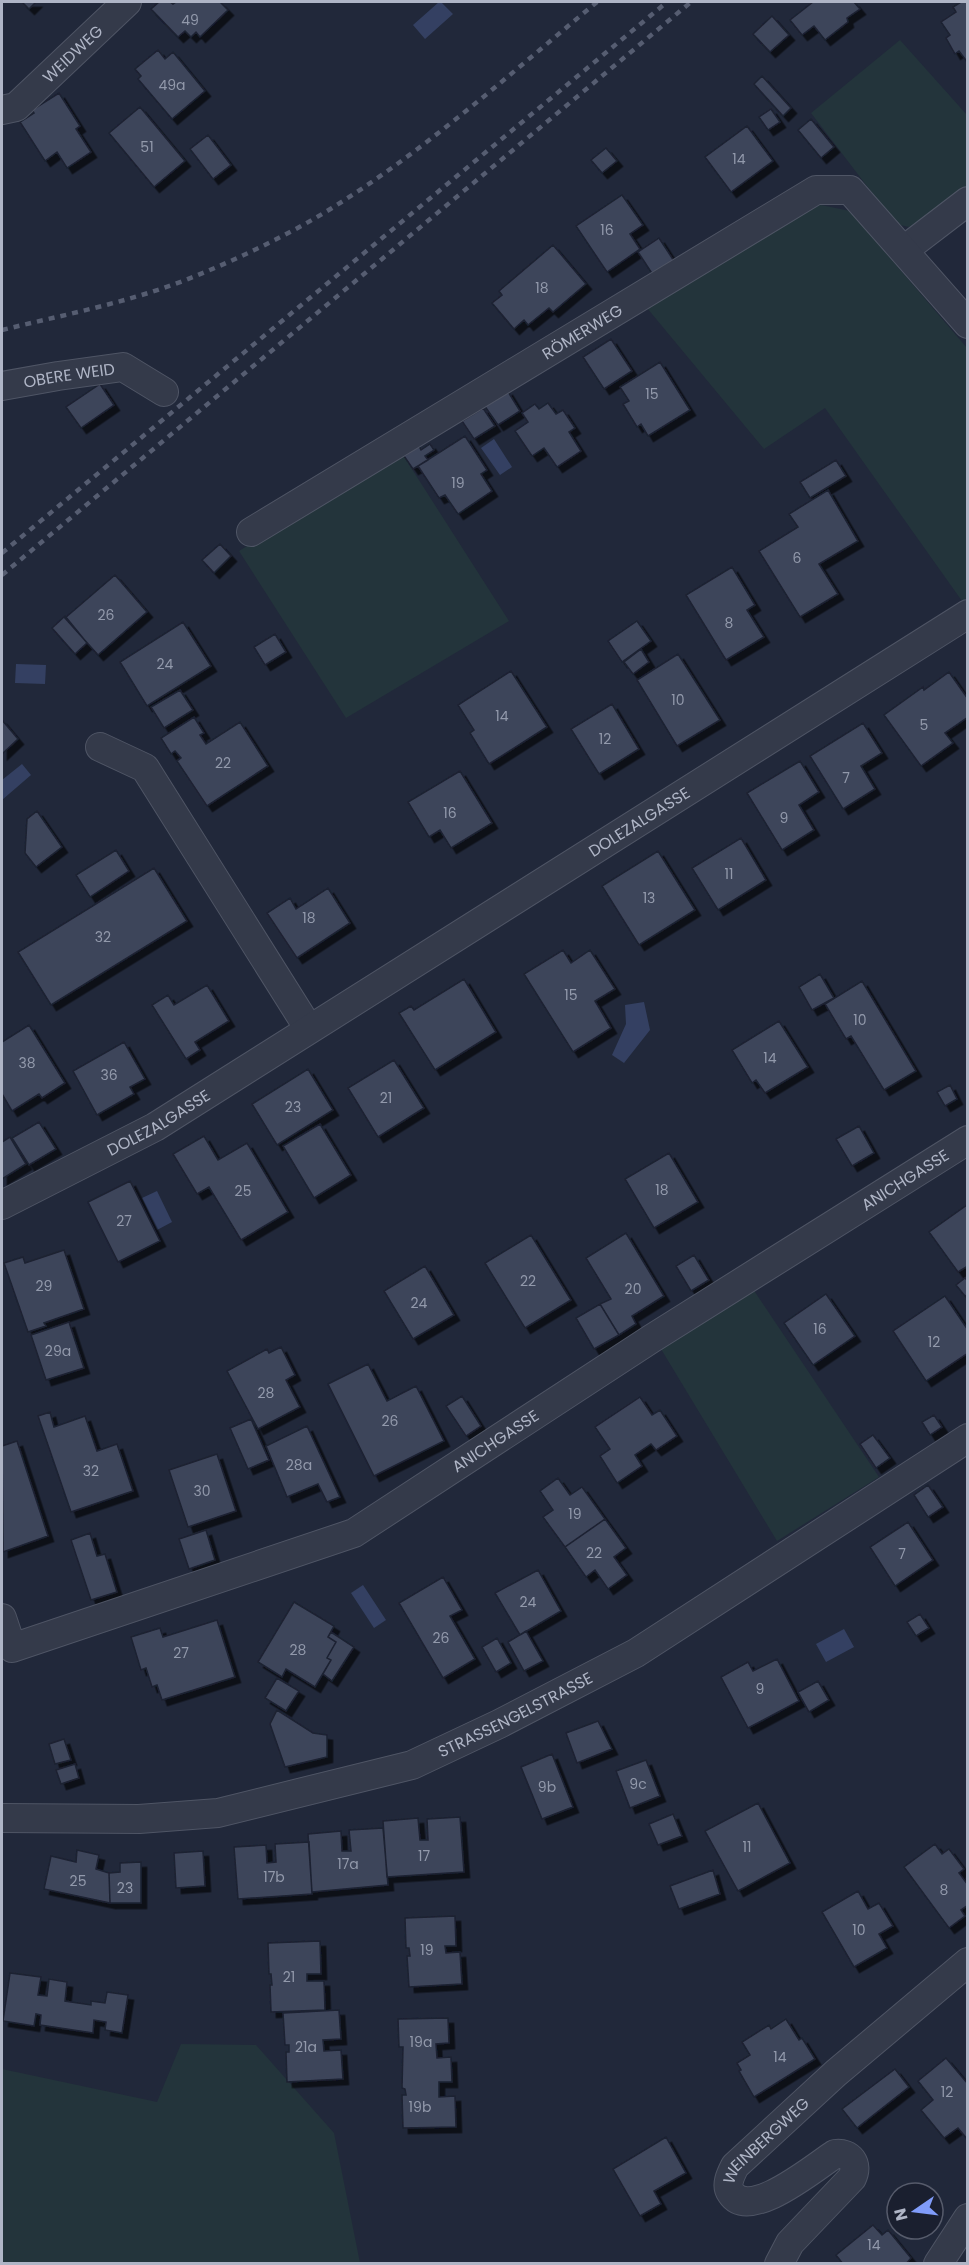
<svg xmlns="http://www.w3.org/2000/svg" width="969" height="2265" font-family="Poppins,sans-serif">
	<defs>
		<filter id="shadow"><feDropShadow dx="5.5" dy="5.5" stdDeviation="0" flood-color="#0009"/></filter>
	</defs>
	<rect width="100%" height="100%" fill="#21283a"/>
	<path fill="#23343b" d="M900,40L967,115V188L909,227L896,224L811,113Z
		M821,205L850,211L967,348V598L962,601L825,408L764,449L647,308L791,214Z
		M401,452L509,621L346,718L239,551Z
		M753,1289L879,1477L777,1541L661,1349Z
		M181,2044L256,2045L334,2133L360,2263L2,2264V2069L157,2102Z"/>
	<path fill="#344062" d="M439,2H441L453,14L425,39L413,25Z
		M494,439L512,467L500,475L481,448Z
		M16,664L46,665L45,684L15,683Z
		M22,764L31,775L2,800V780Z
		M644,1002L650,1030L624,1063L612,1055L626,1024L625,1005Z
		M157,1191L172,1222L157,1230L142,1198Z
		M363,1585L386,1620L374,1628L351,1593Z
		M844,1629L854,1647L826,1662L816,1644Z"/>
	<path fill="#3d445a" stroke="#1c2131" stroke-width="1.5" filter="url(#shadow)" d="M22,2H36L29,9Z
		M159,2H170L173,4L176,2H220L228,10L200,37L196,32L191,37L185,31L178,37L151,9Z
		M813,2H854L860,9L847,18L848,22L825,40L814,26L802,35L790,20Z
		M961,2H968V63L959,51L955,54L946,38L950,35L941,22L956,12L953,7Z
		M772,16L789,35L770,52L753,34Z
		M158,50L165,59L173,52L205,91L172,119L138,79L141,76L135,69Z
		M762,76L791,108L783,116L754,84Z
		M59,93L80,126L76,129L91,152L67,168L57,152L45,161L20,122L34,113L32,110Z
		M140,107L185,161L154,187L109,133Z
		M771,109L780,122L768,130L759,117Z
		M811,119L834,147L821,158L798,130Z
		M747,126L773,161L731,192L705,157Z
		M208,135L231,165L213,179L190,149Z
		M606,148L617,161L602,173L591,160Z
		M622,195L643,225L630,234L640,249L607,272L576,226Z
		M659,238L674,261L653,275L638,252Z
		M553,245L586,284L553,312L549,308L528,325L524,320L514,329L492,303L502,295L499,291Z
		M611,339L632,371L604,389L583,357Z
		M660,362L690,410L648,436L641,424L637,427L623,404L629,401L620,387Z
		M100,384L114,405L81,428L66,407Z
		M507,390L520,411L498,425L484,405Z
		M548,403L556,414L563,410L575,428L569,432L581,451L557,467L544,448L532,456L515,431L528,422L522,413L535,404L539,409Z
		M483,408L495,426L474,439L462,421Z
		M465,436L487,470L481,474L492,491L458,514L445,495L439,498L418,466Z
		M430,444L434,450L425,456L428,460L413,469L404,456L419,446L421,450Z
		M836,460L846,476L810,498L800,482Z
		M828,490L858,541L819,564L838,594L800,617L759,551L798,527L789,514Z
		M220,544L231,556L214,573L202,560Z
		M732,567L755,605L747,610L764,637L726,660L686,595Z
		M115,575L147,612L98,655L65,618Z
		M65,616L87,643L75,654L52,628Z
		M637,621L651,641L622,662L608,641Z
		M183,622L211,666L147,706L120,662Z
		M275,634L286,652L265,665L254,647Z
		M641,649L649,662L633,674L624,662Z
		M678,654L720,720L677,746L637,680Z
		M511,671L547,727L489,764L470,733L474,730L458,705Z
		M949,672L968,699V717L945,733L953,743L921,766L884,715L923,687L924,690Z
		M180,690L193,710L164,728L151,707Z
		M612,704L639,749L599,774L571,729Z
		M194,717L204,733L200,735L206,744L240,722L268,766L207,806L177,761L181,758L175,751L171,754L161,738Z
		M2,720L18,739L2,754Z
		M863,723L882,753L861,766L875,789L843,809L810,756Z
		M800,761L819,792L799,805L814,830L782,850L747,793Z
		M460,771L492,823L451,848L440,830L429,837L408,802Z
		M37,811L62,847L36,867L25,853L27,819Z
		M741,838L766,880L718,910L692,868Z
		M116,850L129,871L90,897L76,875Z
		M658,851L695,910L639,945L602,886Z
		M154,868L187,921L51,1005L18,952Z
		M154,868L187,921L51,1005L18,952Z
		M328,888L350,923L297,958L267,913L290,898L296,909Z
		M563,950L571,963L590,950L615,989L595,1001L611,1028L573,1052L524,974Z
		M820,974L834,998L812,1010L799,987Z
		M464,979L496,1032L435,1070L399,1013L411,1006L414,1010Z
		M862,981L916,1071L884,1090L851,1036L846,1039L825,1004Z
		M207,985L229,1021L195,1042L200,1050L186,1059L152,1005L168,995L174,1005Z
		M779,1021L808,1067L765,1093L756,1080L752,1083L732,1050Z
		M29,1025L65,1083L42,1098L39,1094L12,1111L2,1094V1042Z
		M124,1042L145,1079L130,1087L134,1094L97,1115L73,1071Z
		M394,1060L424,1108L378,1137L348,1088Z
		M308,1069L333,1110L277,1145L252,1104Z
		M950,1085L957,1099L945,1106L937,1092Z
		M39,1122L56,1149L29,1165L12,1138Z
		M320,1124L351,1175L314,1198L283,1146Z
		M859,1126L874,1153L852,1166L836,1139Z
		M204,1136L218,1160L247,1143L288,1212L241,1240L209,1187L197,1194L173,1154Z
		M10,1137L26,1164L2,1179V1142Z
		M669,1153L698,1202L654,1228L625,1179Z
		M130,1181L160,1241L118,1262L88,1202Z
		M967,1205L968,1266L958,1272L929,1232Z
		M626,1233L664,1296L632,1316L636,1324L619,1335L600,1304L611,1299L586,1258Z
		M531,1235L571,1300L525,1328L485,1263Z
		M64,1250L84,1309L44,1323L46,1326L28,1332L4,1263L23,1257L25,1263Z
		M694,1255L709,1280L691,1291L676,1266Z
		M425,1266L454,1315L413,1339L384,1291Z
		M965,1278L968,1281V1294L965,1296L956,1285Z
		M826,1294L855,1336L813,1365L784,1323Z
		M945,1296L968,1330V1353L926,1381L893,1331Z
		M600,1304L619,1335L594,1349L576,1318Z
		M69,1322L84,1368L46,1380L31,1335Z
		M281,1347L295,1375L286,1380L300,1407L258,1429L227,1371L267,1349L269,1353Z
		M368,1364L387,1401L416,1386L444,1441L374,1476L328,1384Z
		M462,1396L481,1426L466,1436L446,1406Z
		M640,1397L652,1415L660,1410L677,1436L656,1450L651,1444L635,1455L642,1466L617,1483L600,1456L610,1449L595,1427Z
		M50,1412L54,1427L85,1416L97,1451L117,1444L133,1491L71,1512L38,1416Z
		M934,1415L942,1427L930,1435L922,1422Z
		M251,1419L269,1460L248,1469L230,1428Z
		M307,1426L340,1497L327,1502L318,1484L287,1497L266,1446Z
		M873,1435L890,1458L876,1468L860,1444Z
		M17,1441L48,1536L3,1552L2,1446Z
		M217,1454L236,1511L188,1527L169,1470Z
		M558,1478L570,1495L582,1487L605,1519L565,1547L543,1517L553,1510L540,1491Z
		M928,1485L943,1507L928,1517L914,1495Z
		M605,1519L626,1548L614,1557L627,1575L608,1589L595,1570L586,1577L565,1547Z
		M908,1522L933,1560L895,1586L870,1547Z
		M206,1530L215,1560L189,1569L179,1539Z
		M90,1533L97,1556L105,1554L117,1592L91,1600L71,1540Z
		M538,1570L561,1611L520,1635L495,1593Z
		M443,1577L462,1610L450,1616L475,1659L443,1678L399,1603Z
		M294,1602L334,1626L328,1637L336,1642L327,1658L331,1660L315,1687L286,1669L282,1677L258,1662Z
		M920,1614L929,1628L916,1636L907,1622Z
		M217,1620L235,1677L162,1700L157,1685L152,1687L146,1668L141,1670L131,1637L160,1628L163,1637Z
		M526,1631L543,1661L524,1671L508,1642Z
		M331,1632L354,1647L332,1681L323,1674L331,1660L327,1658L336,1642L328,1637Z
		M497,1638L511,1663L496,1672L482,1647Z
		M777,1659L799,1701L748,1728L721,1677L748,1662L753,1671Z
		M277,1678L299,1691L286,1711L265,1698Z
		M818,1681L829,1700L809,1712L798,1692Z
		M277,1710L313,1733L327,1735V1757L285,1767L270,1724Z
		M598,1721L612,1749L577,1763L566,1733Z
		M64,1739L71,1760L55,1764L49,1744Z
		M552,1754L573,1807L542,1819L521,1767Z
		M646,1760L660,1796L630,1808L616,1771Z
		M75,1764L79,1778L61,1784L56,1770Z
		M758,1803L790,1863L738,1891L705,1831Z
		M673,1814L682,1836L658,1845L649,1824Z
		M460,1817L464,1872L387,1877L383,1821L418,1818L420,1840H428L427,1819Z
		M383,1828L388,1885L312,1892L308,1834L341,1831L342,1851H351L349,1830Z
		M309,1842L312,1894L238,1899L234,1847L266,1845L267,1863L276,1862L275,1844Z
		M935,1844L942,1854L949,1849L964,1869L959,1873L968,1885V1905L961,1910L965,1916L949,1928L904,1867Z
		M77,1850L99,1855L96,1869L109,1873L110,1903L44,1889L51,1856L76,1862Z
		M203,1851L205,1886L176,1888L174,1853Z
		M141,1862V1903H110L109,1873L120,1872V1863Z
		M713,1870L720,1894L679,1909L670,1886Z
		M858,1891L868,1909L879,1903L893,1926L879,1934L887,1948L854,1967L822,1912Z
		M455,1916L456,1946H445L446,1953L460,1952L462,1984L409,1987L407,1956H410L409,1948H406L405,1918Z
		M320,1941L321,1974H307V1981H324L325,2010L271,2012L270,1985H272L271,1974H269L268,1943Z
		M10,1973L41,1977L38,1995L47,1996L49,1979L67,1982L65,2001L91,2005V2001L105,2003L107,1992L128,1995L122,2033L105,2030L106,2022L94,2020L93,2033L40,2025L41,2015L36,2014L34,2026L3,2021Z
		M339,2010L341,2039L323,2040L324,2051L341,2050L343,2079L287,2082L286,2052H289V2045H285L283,2013Z
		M448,2018L449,2043L436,2044L437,2058L451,2057L452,2082H439V2097L455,2096L456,2127L403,2128L402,2095H406L405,2089L402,2088L403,2047H399L398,2019Z
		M786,2019L799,2040L802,2038L815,2059L754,2097L739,2071L741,2070L737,2063L750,2055L742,2042L769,2025L771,2029Z
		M946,2058L968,2084V2140L958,2128L944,2138L921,2110L933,2100L918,2081Z
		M895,2069L909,2087L857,2128L842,2109Z
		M666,2137L686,2173L654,2191L661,2204L640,2216L613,2169Z
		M873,2225L882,2235L888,2230L911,2258L906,2264H843L836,2255Z"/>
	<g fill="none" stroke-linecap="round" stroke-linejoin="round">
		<defs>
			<g id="street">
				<path id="s1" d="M2,110L16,107L127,2"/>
				<path d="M904,250L968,201"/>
				<path id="s2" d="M2,386L58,376L123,367L164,392"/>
				<path id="s3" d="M251,532L816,190H850L968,324"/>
				<path d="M100,747L145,768L309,1029"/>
				<path id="s4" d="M2,1205L155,1127L968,614"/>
				<path id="s5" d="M2,1618L12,1648L354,1533L651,1339L968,1140"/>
				<path id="s6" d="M2,1818L139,1819L218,1813L412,1765L499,1724L636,1653L968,1438"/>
				<path id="s7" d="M779,2264L790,2243L852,2178C859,2164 850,2152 835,2154C816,2166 750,2222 731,2193C725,2185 731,2174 735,2166L836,2073L968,1962"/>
				<path d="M938,2264L968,2218"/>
			</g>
		</defs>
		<use href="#street" stroke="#4f5565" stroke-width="30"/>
		<use href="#street" stroke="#343a4a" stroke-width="28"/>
		<path stroke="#565d71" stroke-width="4.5" stroke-dasharray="6 6" stroke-linecap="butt" d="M2,330C67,314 136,301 198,275C244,256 290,234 332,208C427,149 511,73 597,2
			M2,553L667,2
			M2,575L691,2"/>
	</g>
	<g text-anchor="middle" stroke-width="4.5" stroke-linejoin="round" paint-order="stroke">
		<g font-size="14" fill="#9299ab">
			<text x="190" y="25">49</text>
			<text x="172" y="90">49a</text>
			<text x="147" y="152">51</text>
			<text x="739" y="164">14</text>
			<text x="607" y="235">16</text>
			<text x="542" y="293">18</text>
			<text x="652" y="399">15</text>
			<text x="458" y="488">19</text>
			<text x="797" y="563">6</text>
			<text x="106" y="620">26</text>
			<text x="729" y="628">8</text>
			<text x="165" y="669">24</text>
			<text x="678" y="705">10</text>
			<text x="502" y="721">14</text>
			<text x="924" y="730">5</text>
			<text x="605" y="744">12</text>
			<text x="223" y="768">22</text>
			<text x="846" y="783">7</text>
			<text x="450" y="818">16</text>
			<text x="784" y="823">9</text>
			<text x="729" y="879">11</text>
			<text x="649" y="903">13</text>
			<text x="309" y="923">18</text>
			<text x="103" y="942">32</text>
			<text x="571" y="1000">15</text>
			<text x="860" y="1025">10</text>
			<text x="770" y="1063">14</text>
			<text x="27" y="1068">38</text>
			<text x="109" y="1080">36</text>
			<text x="386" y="1103">21</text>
			<text x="293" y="1112">23</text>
			<text x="662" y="1195">18</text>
			<text x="243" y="1196">25</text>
			<text x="124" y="1226">27</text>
			<text x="528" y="1286">22</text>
			<text x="44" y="1291">29</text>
			<text x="633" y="1294">20</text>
			<text x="419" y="1308">24</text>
			<text x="820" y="1334">16</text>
			<text x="934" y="1347">12</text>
			<text x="58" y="1356">29a</text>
			<text x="266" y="1398">28</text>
			<text x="390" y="1426">26</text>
			<text x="299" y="1470">28a</text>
			<text x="91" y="1476">32</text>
			<text x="202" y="1496">30</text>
			<text x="575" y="1519">19</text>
			<text x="594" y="1558">22</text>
			<text x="902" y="1559">7</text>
			<text x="528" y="1607">24</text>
			<text x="441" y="1643">26</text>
			<text x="298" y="1655">28</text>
			<text x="181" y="1658">27</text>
			<text x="760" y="1694">9</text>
			<text x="638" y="1789">9c</text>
			<text x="547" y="1792">9b</text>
			<text x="747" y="1852">11</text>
			<text x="424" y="1861">17</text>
			<text x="348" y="1869">17a</text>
			<text x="274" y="1882">17b</text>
			<text x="78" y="1886">25</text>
			<text x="125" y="1893">23</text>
			<text x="944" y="1895">8</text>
			<text x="859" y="1935">10</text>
			<text x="427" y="1955">19</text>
			<text x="289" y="1982">21</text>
			<text x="421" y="2047">19a</text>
			<text x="306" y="2052">21a</text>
			<text x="780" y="2062">14</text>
			<text x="947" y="2097">12</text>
			<text x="420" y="2112">19b</text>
			<text x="874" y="2250">14</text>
		</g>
		<g font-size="16" fill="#afb5c6" stroke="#1a1f2f">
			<text dy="6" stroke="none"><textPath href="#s1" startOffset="92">WEIDWEG</textPath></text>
			<text dy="6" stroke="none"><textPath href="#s3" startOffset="387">RÖMERWEG</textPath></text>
			<text dy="6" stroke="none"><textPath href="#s2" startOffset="68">OBERE WEID</textPath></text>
			<text dy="6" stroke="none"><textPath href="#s4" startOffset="744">DOLEZALGASSE</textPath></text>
			<text dy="6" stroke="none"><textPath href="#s4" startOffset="177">DOLEZALGASSE</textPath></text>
			<text dy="6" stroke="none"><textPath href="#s5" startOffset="1047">ANICHGASSE</textPath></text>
			<text dy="6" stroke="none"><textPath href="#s5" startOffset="561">ANICHGASSE</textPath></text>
			<text dy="6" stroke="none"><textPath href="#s6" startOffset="531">STRASSENGELSTRASSE</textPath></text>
			<text dy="6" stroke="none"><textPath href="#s7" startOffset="339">WEINBERGWEG</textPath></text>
		</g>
	</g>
	<rect width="969" height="2265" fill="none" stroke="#afb5c6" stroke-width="6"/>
	<g transform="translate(915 2211) rotate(256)"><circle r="28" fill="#1a1f2f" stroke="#565b6b" stroke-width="1.5"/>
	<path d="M0-4.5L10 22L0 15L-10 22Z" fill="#809cfa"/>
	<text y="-9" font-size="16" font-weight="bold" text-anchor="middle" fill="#afb5c6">N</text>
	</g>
</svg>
